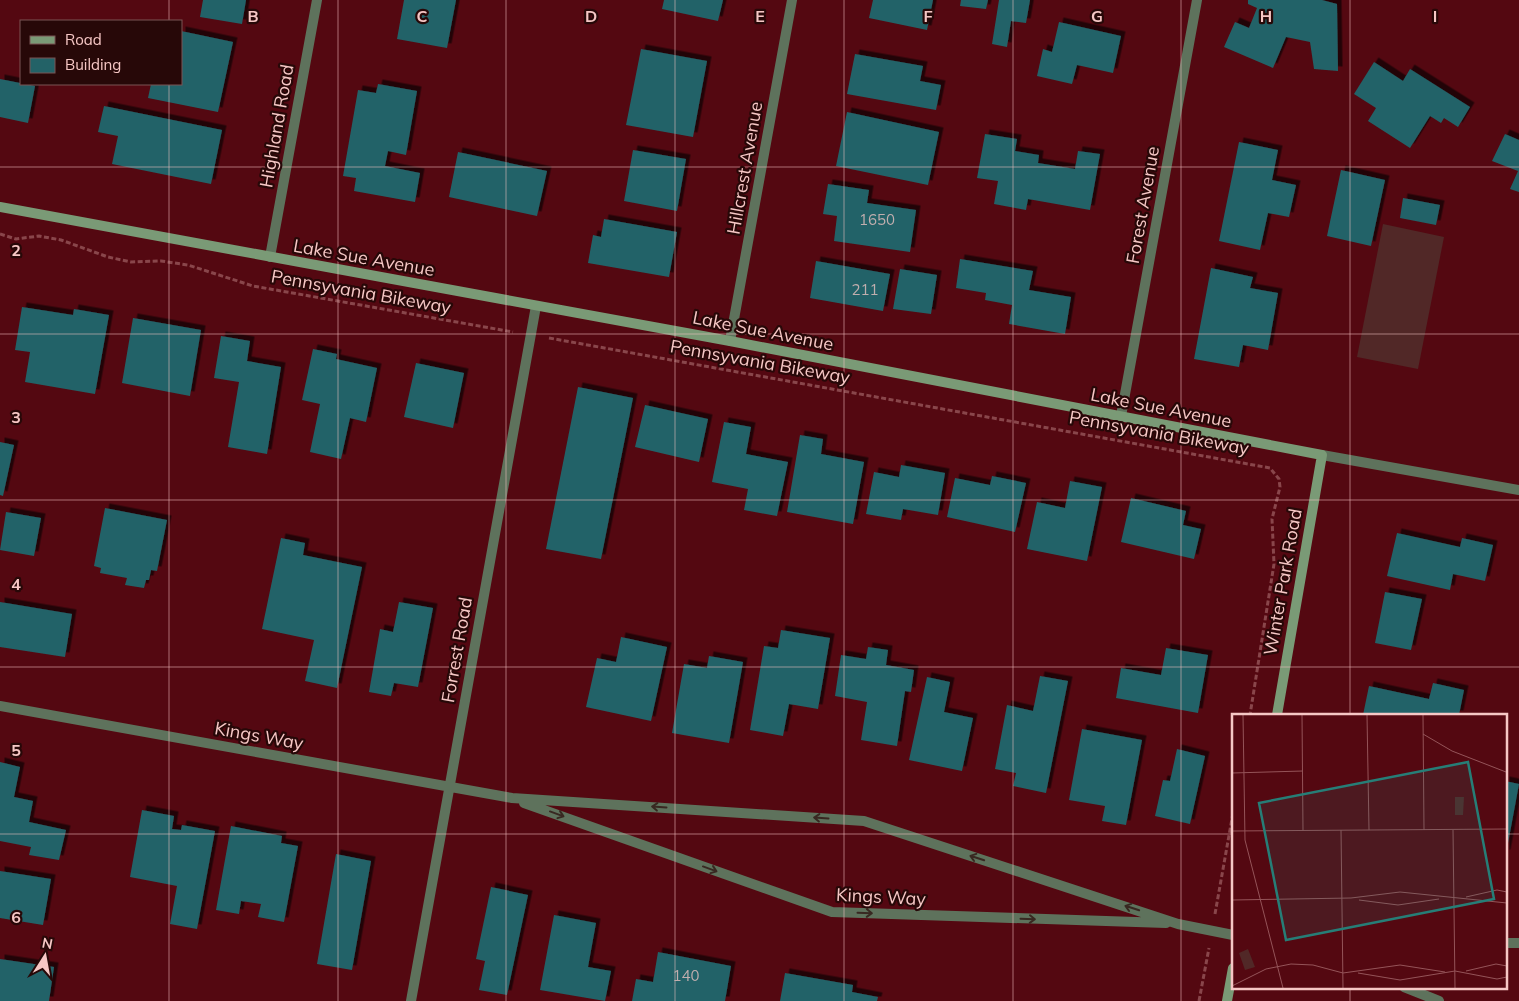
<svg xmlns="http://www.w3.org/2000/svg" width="1519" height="1001" font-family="Mulish,sans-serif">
	<defs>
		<filter id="shadow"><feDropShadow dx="4.5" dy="-4.5" stdDeviation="0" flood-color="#0009"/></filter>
	</defs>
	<rect width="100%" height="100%" fill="#540811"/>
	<path fill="#512827" d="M1383,224L1444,237L1418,369L1357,357Z"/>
	<path fill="#236267" filter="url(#shadow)" d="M203,0H246L242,24L200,17Z
		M404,0H456L447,48L397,39Z
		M664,0H723L718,21L662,9Z
		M873,0H933L927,30L869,18Z
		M961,0H988L986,9L960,6Z
		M999,0H1030L1026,23L1011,21L1007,47L992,44Z
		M1248,0H1322L1337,4L1338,71L1314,69L1310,42L1286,37L1273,68L1224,47L1235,22L1249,28L1257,8L1248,4Z
		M1059,22L1121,36L1113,73L1077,65L1072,84L1037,76L1043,49L1052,52Z
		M181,31L233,42L218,112L148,98L151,84H181Z
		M641,49L707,61L693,137L626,125Z
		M855,54L923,66L920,81L941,85L936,110L847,94Z
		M1374,62L1403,81L1410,69L1470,107L1458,127L1444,118L1441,123L1430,116L1410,148L1368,121L1376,108L1354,94Z
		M0,79L35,86L28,123L0,117Z
		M378,84L417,91L406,155L388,151L385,166L420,173L415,202L354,191L356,178L343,176L358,90L376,93Z
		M104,106L222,130L211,184L112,164L118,136L98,132Z
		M847,112L939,132L928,185L836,166Z
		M985,134L1017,139L1015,151L1039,155L1038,163L1075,169L1078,151L1100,154L1090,210L1028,199L1026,210L994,204L998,181L977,178Z
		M1505,134L1519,140V192L1510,189L1518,171L1492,161Z
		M1239,142L1278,150L1272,180L1296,185L1289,217L1268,213L1260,250L1219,241Z
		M633,150L686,159L677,211L624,201Z
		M458,152L547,171L537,216L449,197Z
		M1341,170L1385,180L1371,246L1327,236Z
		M828,184L869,190L867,203L916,210L910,252L834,241L837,216L823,214Z
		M1403,198L1440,205L1436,225L1400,218Z
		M604,219L677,232L669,277L588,263L593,235L601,237Z
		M960,259L1033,271L1029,290L1071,297L1065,334L1009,324L1012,305L985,300L986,293L956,288Z
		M816,261L890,274L883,311L810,298Z
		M1211,268L1253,277L1250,288L1278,293L1268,350L1243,345L1239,367L1194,359Z
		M900,269L937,275L931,314L893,309Z
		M22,307L73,315L74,309L109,315L95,394L25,382L30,352L15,350Z
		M133,318L201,330L190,396L122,383Z
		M221,336L250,341L247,361L281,367L267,454L228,447L239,382L214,378Z
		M313,349L337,354L336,359L377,368L366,422L350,418L341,459L310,452L320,404L302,400Z
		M416,363L464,373L453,428L404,417Z
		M578,387L633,398L601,559L546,549Z
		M645,405L708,419L699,462L635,447Z
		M724,422L751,427L746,454L788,462L777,516L744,510L748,489L712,482Z
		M800,435L823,439L821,454L864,462L853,524L787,512Z
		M0,442L14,445L3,496L0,495Z
		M901,465L945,473L938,515L903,509L901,520L866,514L874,472L899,477Z
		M992,476L1026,483L1015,532L947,517L955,478L990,485Z
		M1070,481L1102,487L1087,561L1027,549L1037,502L1065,508Z
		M1131,498L1186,511L1183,525L1201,529L1194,559L1121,542Z
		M105,508L167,520L157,571L151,570L149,580H146L144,588L125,585L127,578L100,573L101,568L94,566Z
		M6,512L41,518L34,556L0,550Z
		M1397,533L1460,547L1462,538L1493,545L1485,581L1453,574L1450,590L1387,576Z
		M281,538L305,543L303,555L362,567L337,688L305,681L314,640L262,629Z
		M1385,592L1422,599L1411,650L1375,643Z
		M0,602L72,614L65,657L0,647Z
		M399,602L433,608L418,687L394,683L391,696L369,692L380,629L393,632Z
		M781,630L830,638L818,709L789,704L783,736L750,730L764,646L778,648Z
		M621,637L667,647L651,721L586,707L597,658L616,662Z
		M868,647L888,650L886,665L914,670L911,692L905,691L897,746L861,740L867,702L835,696L841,655L866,659Z
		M1166,648L1208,655L1198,713L1116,698L1121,668L1161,675Z
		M709,656L743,662L729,743L672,733L684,664L707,668Z
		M1040,676L1068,681L1046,793L1013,786L1016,773L995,769L1007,705L1033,711Z
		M927,677L950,682L944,712L973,718L962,771L909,760Z
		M1433,683L1464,690L1459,715H1363L1369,686L1429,699Z
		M1082,729L1142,740L1126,825L1102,821L1105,806L1069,800Z
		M1177,749L1205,756L1190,824L1155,816L1163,780L1170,781Z
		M0,762L20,767L14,797L33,801L29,822L66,830L59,860L29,855L31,847L0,841Z
		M1505,781L1519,784L1506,854H1505Z
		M142,810L174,816L172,829L181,830L182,825L215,831L197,929L170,924L177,886L130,877Z
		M231,826L282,836L281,843L298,846L284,922L258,917L261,904L241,901L239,914L216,910Z
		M336,854L371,861L352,970L317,964Z
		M0,871L51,879L43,925L0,918Z
		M491,887L528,895L507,995L479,990L485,961L476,959Z
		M554,915L596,923L588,967L611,971L605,1001L540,990Z
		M658,952L731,966L725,1001H632L636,979L653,982Z
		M0,959L54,967L49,1001H0Z
		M785,973L853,985L852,992L878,997L877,1001H780Z"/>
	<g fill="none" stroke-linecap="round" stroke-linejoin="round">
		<path stroke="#89464b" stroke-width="3" stroke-dasharray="5 2.5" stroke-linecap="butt" d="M0,234L16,239L39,236L61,240L108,257L131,262L161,261L188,265L253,286L513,332
			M549,338L1270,468L1279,479L1280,487L1272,519L1274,564L1250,715
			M1215,914L1233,813
			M1199,1001L1209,948"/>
		<path stroke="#5e725c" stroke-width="10" d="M270,257L317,0
			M730,341L792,0
			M1121,416L1197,0
			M1322,455L1519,490
			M0,706L512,798L864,821L1178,924L1233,935
			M524,803L832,912L1166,923
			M1505,943H1519
			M1404,987L1439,1001
			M411,1001L536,306"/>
		<path stroke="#7a9a76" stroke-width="10" d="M0,207L730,341L1322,455L1277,715
			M1227,1001L1233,968"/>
	</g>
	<defs><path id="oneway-shaft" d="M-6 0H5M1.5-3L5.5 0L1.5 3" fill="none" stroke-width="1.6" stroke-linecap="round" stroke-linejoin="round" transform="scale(1.25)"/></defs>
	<g stroke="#382821">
		<use href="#oneway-shaft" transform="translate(659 807) rotate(-176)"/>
		<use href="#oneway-shaft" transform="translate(557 814) rotate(20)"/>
		<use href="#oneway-shaft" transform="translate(821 818) rotate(-176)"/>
		<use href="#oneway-shaft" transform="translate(977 858) rotate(-162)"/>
		<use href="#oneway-shaft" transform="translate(710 869) rotate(20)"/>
		<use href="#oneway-shaft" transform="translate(1132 908) rotate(-162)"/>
		<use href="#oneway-shaft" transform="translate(865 913) rotate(2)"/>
		<use href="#oneway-shaft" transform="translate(1028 919) rotate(2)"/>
	</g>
	<path fill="none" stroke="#f6c7c5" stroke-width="1" stroke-opacity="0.55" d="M169,0V21M338,0V1001M506,0V1001M675,0V1001M844,0V1001M1013,0V1001M1181,0V1001M1350,0V715M169,84V1001M0,167H1519M0,334H1519M0,500H1519M0,667H1519M0,834H1233M1505,834H1519M1350,987V1001"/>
	<g text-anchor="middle" stroke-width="4.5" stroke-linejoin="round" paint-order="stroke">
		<g font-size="15" fill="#c1aeae">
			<text x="877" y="225">1650</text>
			<text x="865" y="295">211</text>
			<text x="686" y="981">140</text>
		</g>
		<g font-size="18" fill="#f6c7c5" stroke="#270808">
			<text transform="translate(277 126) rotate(-80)" y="6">Highland Road</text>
			<text transform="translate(745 168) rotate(-80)" y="6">Hillcrest Avenue</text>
			<text transform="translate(1143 205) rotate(-80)" y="6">Forest Avenue</text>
			<text transform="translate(364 258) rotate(10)" y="6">Lake Sue Avenue</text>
			<text transform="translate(361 292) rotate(10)" y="6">Pennsyvania Bikeway</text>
			<text transform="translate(763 331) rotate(11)" y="6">Lake Sue Avenue</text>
			<text transform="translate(760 362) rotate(10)" y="6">Pennsyvania Bikeway</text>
			<text transform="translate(1161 408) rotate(11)" y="6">Lake Sue Avenue</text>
			<text transform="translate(1159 433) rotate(10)" y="6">Pennsyvania Bikeway</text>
			<text transform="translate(1283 582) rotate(-80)" y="6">Winter Park Road</text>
			<text transform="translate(457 650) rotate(-80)" y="6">Forrest Road</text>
			<text transform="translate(259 736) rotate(10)" y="6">Kings Way</text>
			<text transform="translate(881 897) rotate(3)" y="6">Kings Way</text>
		</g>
	</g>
	<g transform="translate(1232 714)">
		<rect width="275" height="275" fill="#540811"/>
		<path d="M223,83H232L231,101H223ZM16,235L23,253L13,256L7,239Z" fill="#512827"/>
		<path fill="none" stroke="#955459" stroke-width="1" d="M11,1L13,126L51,274M70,1L71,117M135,1L137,116M191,1L192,116M191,20L220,37L274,58M0,59L71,57M109,116L111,274M221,116L223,274M0,117L275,115M234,183L265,176L275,178M0,186L119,184L168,178L275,189M127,186L166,191L207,185M234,257L264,250L275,252M126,259L168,266L223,257L265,265L275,263M0,272L34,255L59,250L81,251L111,259L168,251L213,258"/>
		<path fill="#267e77" fill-opacity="0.15" stroke="#267e77" stroke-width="2.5" d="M236,48L262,185L54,226L27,89Z"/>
		<rect width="275" height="275" fill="none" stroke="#f6c7c5" stroke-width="2.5"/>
	</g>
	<g font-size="16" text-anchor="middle" font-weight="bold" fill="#f6c7c5" stroke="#270808" stroke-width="4.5" stroke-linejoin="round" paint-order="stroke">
		<text x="253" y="22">B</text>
		<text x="422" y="22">C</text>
		<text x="591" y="22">D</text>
		<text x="760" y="22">E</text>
		<text x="928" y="22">F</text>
		<text x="1097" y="22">G</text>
		<text x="1266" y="22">H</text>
		<text x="1435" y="22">I</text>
		<text x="16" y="256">2</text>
		<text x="16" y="423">3</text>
		<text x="16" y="590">4</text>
		<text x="16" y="756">5</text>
		<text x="16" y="923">6</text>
	</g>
	<rect x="20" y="20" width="162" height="65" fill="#270808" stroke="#7a5454"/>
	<rect x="30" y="36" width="25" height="8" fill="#7a9a76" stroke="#7a5454"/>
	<text x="65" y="45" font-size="15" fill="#f6c7c5">Road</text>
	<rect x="30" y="58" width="25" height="15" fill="#236267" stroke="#7a5454"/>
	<text x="65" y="70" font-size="15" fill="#f6c7c5">Building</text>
	<g transform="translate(45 956) rotate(11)" stroke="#270808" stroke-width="4" paint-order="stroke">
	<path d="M0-4L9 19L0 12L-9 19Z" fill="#f6c7c5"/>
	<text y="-8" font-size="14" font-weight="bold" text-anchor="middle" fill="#f6c7c5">N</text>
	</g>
</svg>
